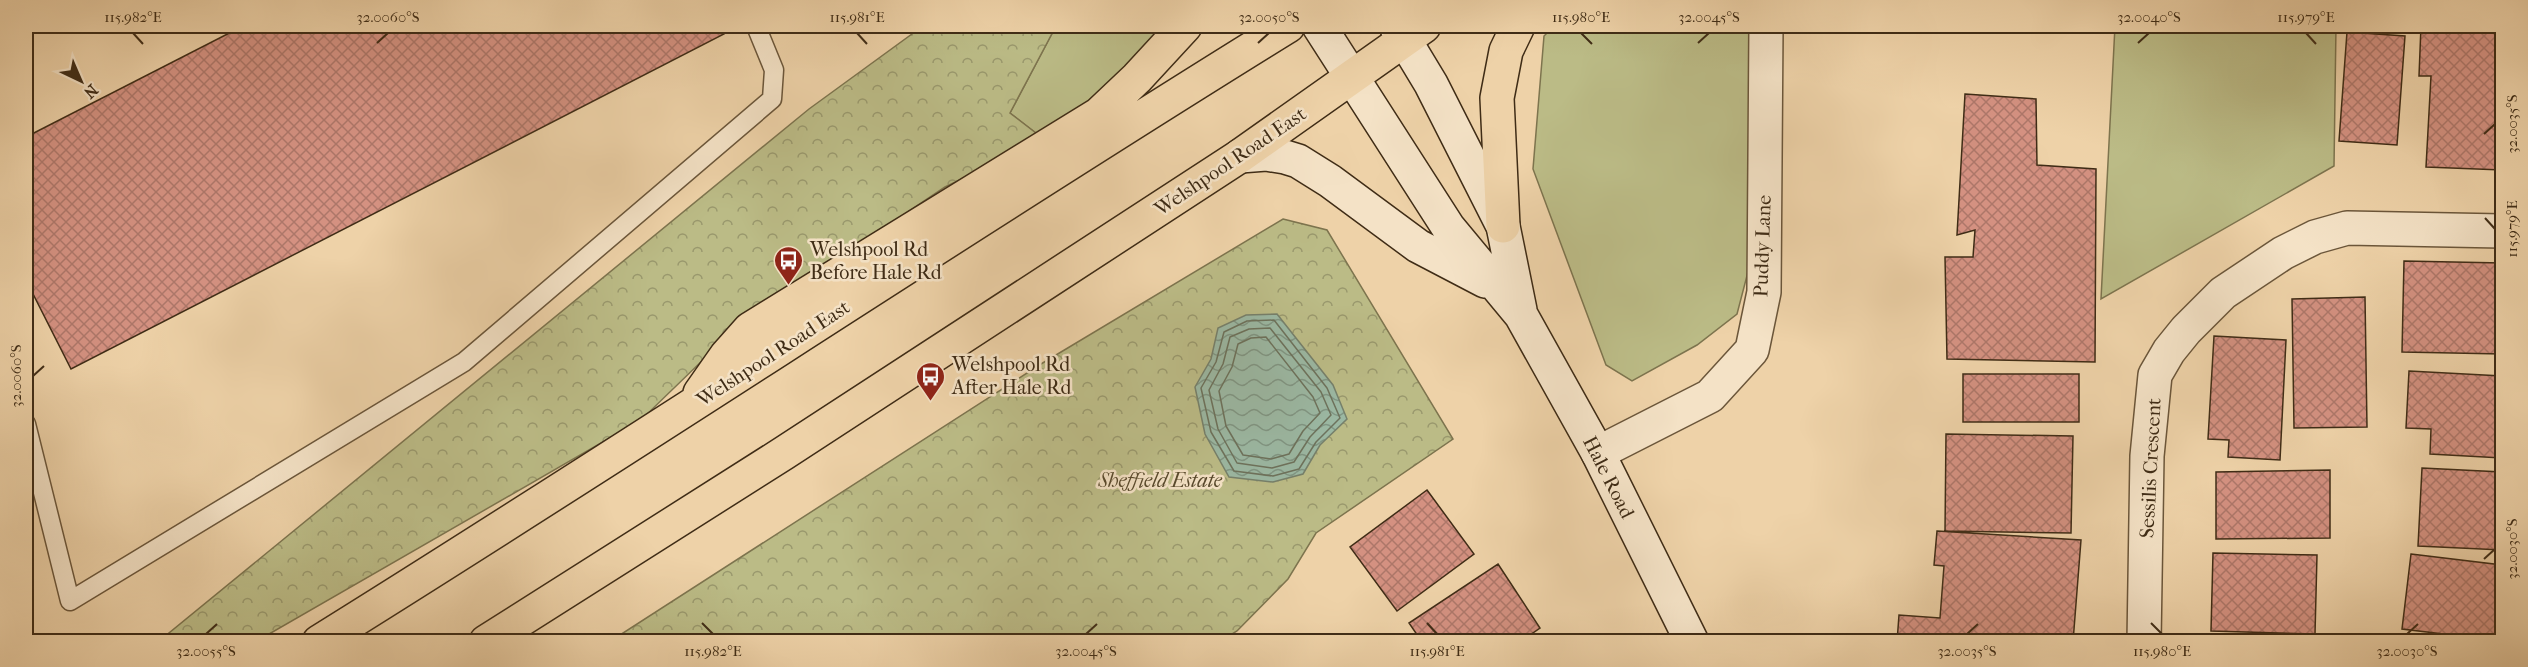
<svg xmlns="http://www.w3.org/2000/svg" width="2528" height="667" font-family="'IM FELL French Canon',serif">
	<defs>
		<pattern id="forest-crowns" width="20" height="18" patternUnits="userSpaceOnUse" patternTransform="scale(1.5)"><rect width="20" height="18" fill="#bbbb86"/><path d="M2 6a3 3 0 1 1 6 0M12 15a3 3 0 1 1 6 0" fill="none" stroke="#99986d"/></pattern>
		<pattern id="water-waves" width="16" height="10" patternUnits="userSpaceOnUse" patternTransform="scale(1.5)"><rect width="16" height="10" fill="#9bb8a3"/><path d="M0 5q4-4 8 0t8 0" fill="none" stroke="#809684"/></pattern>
		<pattern id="building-cross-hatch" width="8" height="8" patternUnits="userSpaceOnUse" patternTransform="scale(1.5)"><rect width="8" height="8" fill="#d49181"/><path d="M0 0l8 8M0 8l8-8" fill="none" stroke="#ad7769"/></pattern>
	</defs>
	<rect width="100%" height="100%" fill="#eed2a8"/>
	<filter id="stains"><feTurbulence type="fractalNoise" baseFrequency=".00333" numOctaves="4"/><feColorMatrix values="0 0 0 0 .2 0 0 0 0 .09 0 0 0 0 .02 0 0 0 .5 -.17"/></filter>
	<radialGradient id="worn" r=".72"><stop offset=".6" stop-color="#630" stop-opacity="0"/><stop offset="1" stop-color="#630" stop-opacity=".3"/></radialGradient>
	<path fill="#bbbb86" stroke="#7d744e" stroke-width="1.5" d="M1056,26H1167L1161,35L1045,140L1010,113Z
		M1554,26H1749L1751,32L1749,268L1737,314L1697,345L1632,381L1606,365L1533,169L1544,36Z
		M2115,26H2336L2334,166L2101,299Z"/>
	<path fill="url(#forest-crowns)" stroke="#7d744e" stroke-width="1.5" d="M923,26H1056L1010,113L1045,140L945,187L738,326L641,420L257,641L158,642L809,109Z
		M1283,219L1327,230L1453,439L1316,533L1288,579L1237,631L1221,641L609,642L1041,364Z"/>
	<path fill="url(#water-waves)" stroke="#76806b" stroke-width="1.5" d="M1277,314L1333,385L1347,419L1320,445L1303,474L1273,482L1229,477L1205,434L1195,387L1211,359L1218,328L1246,315Z"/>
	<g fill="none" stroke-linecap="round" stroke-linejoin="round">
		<path stroke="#6d725c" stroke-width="1.5" d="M1274,320L1327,388L1340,418L1316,442L1299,469L1273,476L1234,471L1211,432L1201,388L1216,362L1224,332L1247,321Z
			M1270,328L1321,392L1331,415L1310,437L1294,462L1272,468L1237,463L1218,429L1209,390L1223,364L1230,337L1249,329Z
			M1266,337L1313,397L1320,413L1303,431L1289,454L1271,459L1243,455L1226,426L1219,391L1232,367L1238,344L1251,338Z"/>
	</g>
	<path fill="url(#building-cross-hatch)" stroke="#3f2c16" stroke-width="1.5" d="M243,26H720L724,34L71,369L26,280V137Z
		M2421,26H2502V170L2426,167L2431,76H2419Z
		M2347,32L2405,36L2397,145L2339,141Z
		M1965,94L2036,99L2037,165L2096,169L2095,362L1947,359L1945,257H1973L1975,230L1957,235Z
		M2404,261L2502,263V354L2402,352Z
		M2365,297L2367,427L2294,428L2292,299Z
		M2214,336L2286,340L2280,460L2228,457L2229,440L2208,439Z
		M2409,371L2502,376V458L2430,454L2431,429L2406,428Z
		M1963,374H2079V422H1963Z
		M1946,434L2073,436L2071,533L1945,531Z
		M2422,468L2502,472V550L2418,546Z
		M2330,470V538L2216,539V472Z
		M1427,490L1474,554L1397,611L1350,547Z
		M1937,531L2081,540L2073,642H1897L1899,615L1940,618L1944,566L1934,565Z
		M2213,553L2317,555L2315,634L2211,631Z
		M2411,554L2502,565V641L2402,629Z
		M1498,564L1540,628L1520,642H1422L1409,623Z"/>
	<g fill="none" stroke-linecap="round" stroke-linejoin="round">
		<defs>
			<path id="service" d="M26,424L70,601L464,362L772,99L774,70L756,26"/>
			<path id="minor" d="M1598,453L1710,396L1752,350L1764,292L1766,26
				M2144,642L2147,456L2155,375L2169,351L2186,330L2223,293L2283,253L2315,237L2347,228L2502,231"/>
			<path id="secondary" d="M1319,26L1448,227L1521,315L1598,453L1692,642
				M1396,26L1431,84L1503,226L1520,310
				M1240,156L1266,154L1285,157L1298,161L1330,181L1418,246L1485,281"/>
			<path id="trunk" d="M1503,226L1497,98L1506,51L1518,26
				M700,393L726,356L750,329L1099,114L1137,78L1185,26
				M319,642C644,440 962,227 1288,26
				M486,642L784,453L1240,156L1424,26"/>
		</defs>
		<use href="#service" stroke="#6b563a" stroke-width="21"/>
		<use href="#minor" stroke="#6b563a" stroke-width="36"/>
		<use href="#secondary" stroke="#3f2c16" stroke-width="36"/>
		<use href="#trunk" stroke="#3f2c16" stroke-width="36"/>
		<use href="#service" stroke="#f4e2c6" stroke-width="18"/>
		<use href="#minor" stroke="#f4e2c6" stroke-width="33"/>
		<use href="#secondary" stroke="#f4e2c6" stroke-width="33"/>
		<use href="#trunk" stroke="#eed2a8" stroke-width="33"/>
	</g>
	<path fill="none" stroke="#3f2c16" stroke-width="2" d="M133,33L143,44M857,33L867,44M1581,33L1592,44M2306,33L2316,44M377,43L388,33M1258,43L1269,33M1698,43L1709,33M2138,43L2149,33M2484,134L2495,124M2485,218L2495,229M33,376L44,366M2484,559L2495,549M702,623L713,634M1427,623L1437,634M2151,623L2162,634M206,634L217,624M1086,634L1097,624M1967,634L1978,624M2407,634L2418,624"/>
	<defs>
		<symbol id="bus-pin" viewBox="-11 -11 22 30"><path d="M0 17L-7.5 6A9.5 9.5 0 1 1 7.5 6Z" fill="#8f2418" stroke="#f4e2c6"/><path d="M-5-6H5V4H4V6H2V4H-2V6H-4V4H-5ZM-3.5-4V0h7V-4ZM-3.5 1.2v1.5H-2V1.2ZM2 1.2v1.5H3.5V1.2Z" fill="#fff"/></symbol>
	</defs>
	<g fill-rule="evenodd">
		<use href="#bus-pin" x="772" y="244" width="33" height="45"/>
		<use href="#bus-pin" x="914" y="360" width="33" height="45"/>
	</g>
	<g text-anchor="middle" stroke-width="5" stroke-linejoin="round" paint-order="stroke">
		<g font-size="20" fill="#3f2c16" stroke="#f4e2c6">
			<text transform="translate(1230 161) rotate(-34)" y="7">Welshpool Road East</text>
			<text transform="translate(1762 246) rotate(-88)" y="7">Puddy Lane</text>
			<text transform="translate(773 353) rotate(-33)" y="7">Welshpool Road East</text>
			<text transform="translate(2150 468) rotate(-87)" y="7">Sessilis Crescent</text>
			<text transform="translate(1609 477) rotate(63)" y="7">Hale Road</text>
		</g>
		<g font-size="20" fill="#3f2c16" stroke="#f4e2c6" text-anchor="start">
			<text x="810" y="256">Welshpool Rd<tspan x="810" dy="23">Before Hale Rd</tspan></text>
			<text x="952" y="371">Welshpool Rd<tspan x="952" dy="23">After Hale Rd</tspan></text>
		</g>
		<g font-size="20" font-style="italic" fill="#58492c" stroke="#f4e2c6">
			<text x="1160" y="487">Sheffield Estate</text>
		</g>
	</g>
	<rect width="2528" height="667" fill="none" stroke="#eed2a8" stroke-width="66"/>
	<g transform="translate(81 81) rotate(136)" stroke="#f4e2c6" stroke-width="4.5" paint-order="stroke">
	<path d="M0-4.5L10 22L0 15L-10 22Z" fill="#3f2c16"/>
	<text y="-9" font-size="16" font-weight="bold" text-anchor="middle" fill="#3f2c16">N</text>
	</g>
	<rect x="33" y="33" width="2462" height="601" fill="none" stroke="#3f2c16" stroke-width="2"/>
	<g font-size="15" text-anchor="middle" fill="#3f2c16">
		<text x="133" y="22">115.982°E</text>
		<text x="388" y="22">32.0060°S</text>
		<text x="857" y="22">115.981°E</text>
		<text x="1269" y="22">32.0050°S</text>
		<text x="1581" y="22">115.980°E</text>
		<text x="1709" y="22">32.0045°S</text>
		<text x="2149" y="22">32.0040°S</text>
		<text x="2306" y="22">115.979°E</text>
		<text transform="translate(2512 124) rotate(-90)" y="5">32.0035°S</text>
		<text transform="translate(2512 229) rotate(-90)" y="5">115.979°E</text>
		<text transform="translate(16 376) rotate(-90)" y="5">32.0060°S</text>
		<text transform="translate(2512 549) rotate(-90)" y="5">32.0030°S</text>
		<text x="206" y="656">32.0055°S</text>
		<text x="713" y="656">115.982°E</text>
		<text x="1086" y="656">32.0045°S</text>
		<text x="1437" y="656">115.981°E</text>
		<text x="1967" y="656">32.0035°S</text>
		<text x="2162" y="656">115.980°E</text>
		<text x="2407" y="656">32.0030°S</text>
	</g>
	<rect width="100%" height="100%" filter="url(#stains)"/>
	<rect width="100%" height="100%" fill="url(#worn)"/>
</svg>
